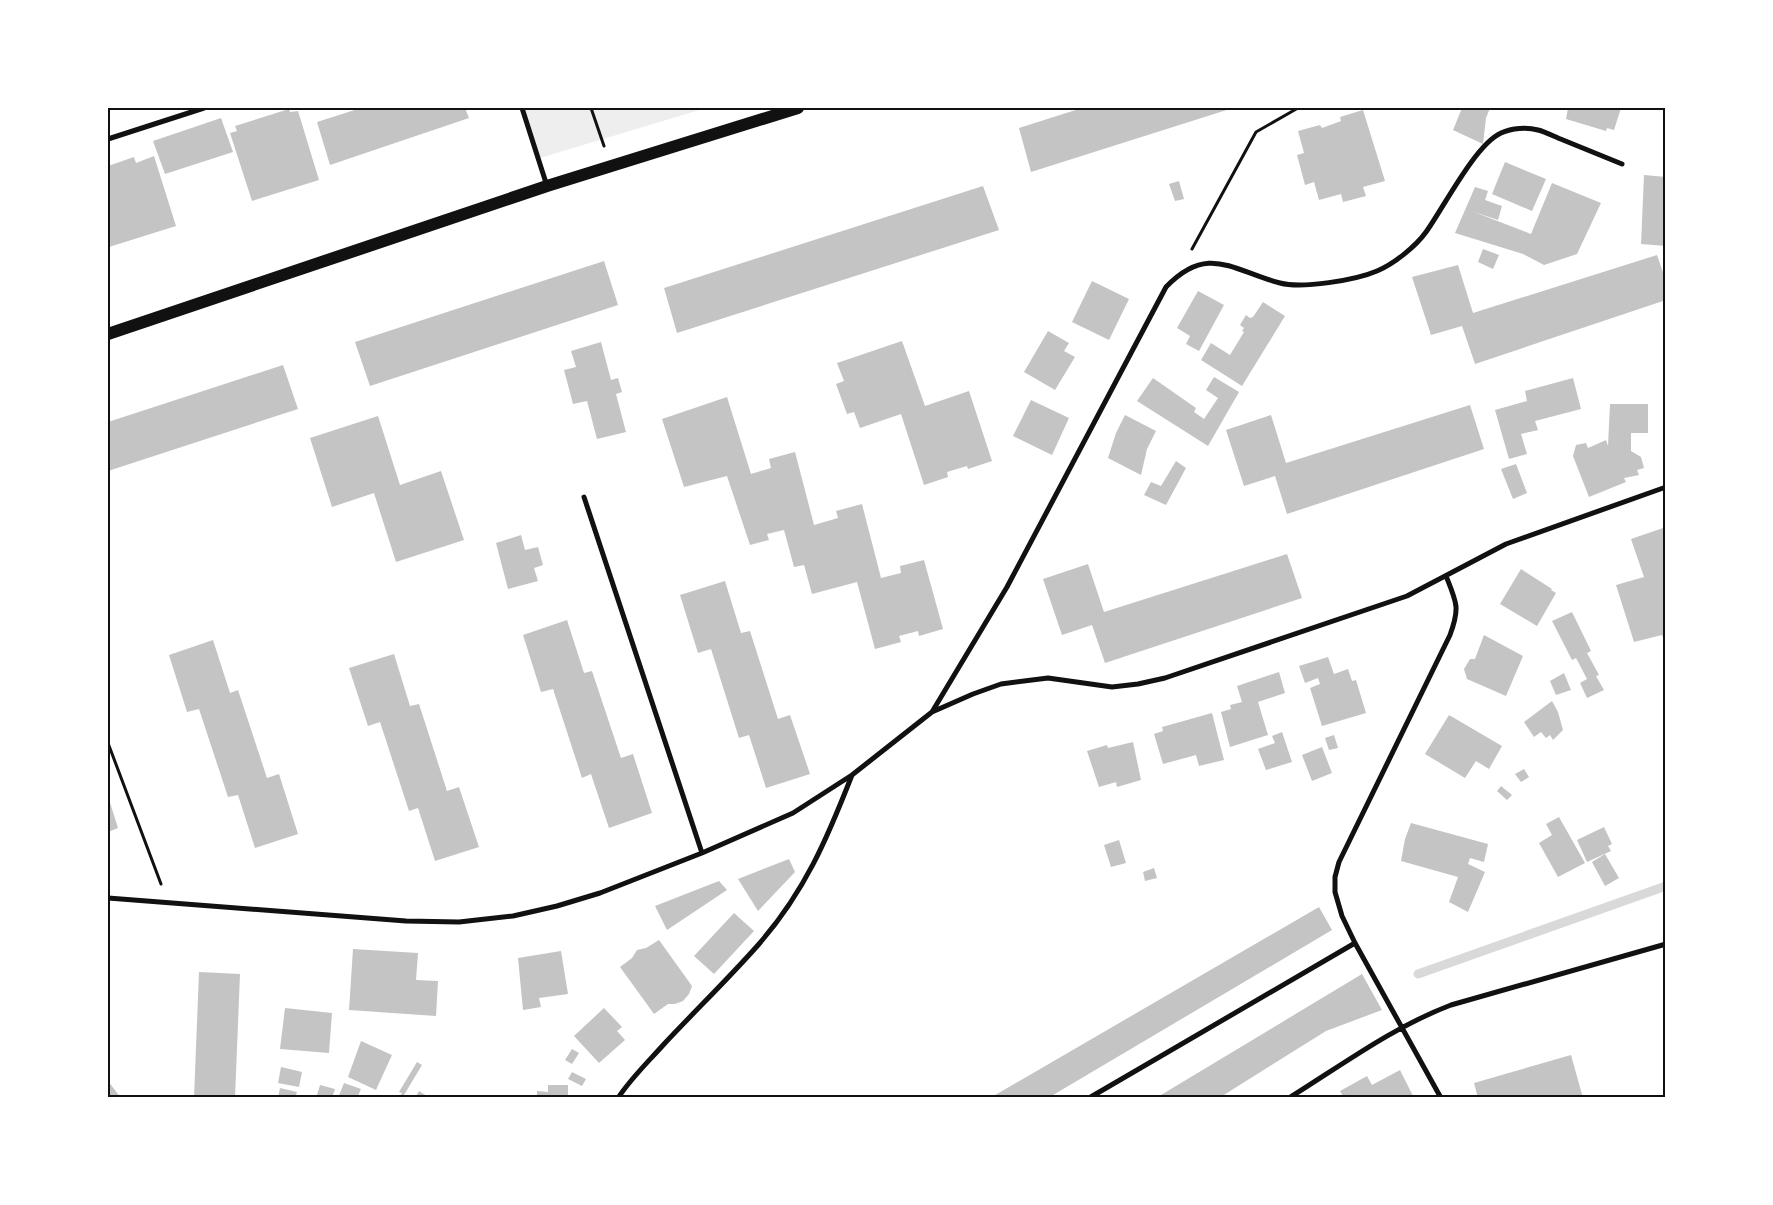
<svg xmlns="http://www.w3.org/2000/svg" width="1773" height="1205" font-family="'Asap Condensed',sans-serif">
	<rect width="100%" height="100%" fill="#fff"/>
	<path fill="#eee" d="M524,108H706L540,158Z"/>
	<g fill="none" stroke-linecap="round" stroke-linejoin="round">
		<path stroke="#d9d9d9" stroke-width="9" d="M1418,974L1666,886"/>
	</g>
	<path fill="#c4c4c4" d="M361,108H465L469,118L330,165L317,122Z
		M1082,108H1233L1031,172L1019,128Z
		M1462,108H1490L1486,118L1483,144L1453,130Z
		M1568,108H1621L1614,130L1607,128L1606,131L1566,119Z
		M289,109L290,112L298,111L319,180L252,201L230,133L237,131L235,126Z
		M1363,110L1385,181L1363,187L1366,196L1343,202L1341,194L1319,200L1314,182L1305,185L1297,155L1304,153L1298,131L1320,125L1322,128L1341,121L1340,117Z
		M221,118L233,152L165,174L153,141Z
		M154,156L176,226L109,247L108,166L134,157L136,163Z
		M1505,162L1546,179L1532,211L1492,194Z
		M1644,175L1666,177V246L1641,244Z
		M1179,181L1184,199L1175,201L1169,184Z
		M1552,183L1601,203L1577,254L1544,265L1523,254L1455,233L1475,187L1488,191L1485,200L1502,206L1498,220L1474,212L1531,234Z
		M983,186L999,230L677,333L664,288Z
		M1483,249L1499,255L1493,269L1478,262Z
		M1657,255L1666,281V300L1475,364L1462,326L1431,335L1412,277L1458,265L1473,313Z
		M604,261L618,305L370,386L355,342Z
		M1092,281L1129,299L1109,340L1072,322Z
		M1198,291L1224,305L1199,351L1186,344L1190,336L1177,328Z
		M1263,302L1285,316L1242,386L1201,360L1211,343L1230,355L1244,332L1242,331L1244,328L1240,325L1246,315L1250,318L1253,317Z
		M1048,331L1069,343L1064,351L1075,357L1055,390L1024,372Z
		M902,341L925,406L969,391L992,461L968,469L967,466L947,472L948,477L924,485L901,414L860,428L854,412L847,414L836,384L844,381L837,363Z
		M601,342L611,380L618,378L622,392L616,394L626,432L597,439L587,401L573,404L564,370L576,367L571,351Z
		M283,365L298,409L108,471V422Z
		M1214,377L1239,392L1208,446L1137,401L1153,378L1196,408L1194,412L1204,419L1218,398L1206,390Z
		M1573,378L1581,409L1535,421L1538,430L1521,434L1527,454L1509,459L1495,410L1527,401L1525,391Z
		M727,397L751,474L771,468L769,459L795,452L814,525L838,518L836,511L862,504L881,578L901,573L900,566L924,560L943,629L919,636L918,631L899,636L901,642L875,649L857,582L812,594L804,565L794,567L784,530L767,534L769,540L750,545L727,476L684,487L662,419Z
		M1031,400L1069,418L1052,455L1013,436Z
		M1610,404H1648V433H1631V451L1641,457L1644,468L1637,470L1639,475L1624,478L1626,482L1589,497L1573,456L1576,445L1586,443L1588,448L1606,440L1608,446Z
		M1470,405L1484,449L1287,514L1275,476L1244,486L1226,430L1271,415L1286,463Z
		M1125,415L1156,431L1147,449L1141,475L1108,458L1116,433Z
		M378,416L400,485L441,471L464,540L396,562L374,493L332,507L310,438Z
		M1176,461L1186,468L1166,505L1144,495L1151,482L1161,486Z
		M1516,464L1527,493L1513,499L1501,469Z
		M1666,527V645L1662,635L1634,642L1616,585L1644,577L1631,539Z
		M521,535L525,550L538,547L543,565L534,568L538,581L508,589L496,543Z
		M1287,554L1302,598L1105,663L1092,625L1062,635L1043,579L1088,564L1104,612Z
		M1521,569L1552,589L1551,590L1556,593L1537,626L1500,604Z
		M725,581L741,633L750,631L778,719L790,715L810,774L766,788L749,735L739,738L711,649L698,653L680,595Z
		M1572,612L1591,651L1587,653L1599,675L1596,676L1604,690L1587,698L1580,683L1587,679L1576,658L1572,660L1552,621Z
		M567,620L584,673L592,671L621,758L633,754L652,813L609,828L591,774L582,778L553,689L541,692L523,635Z
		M1484,635L1523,656L1506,696L1467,679L1464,669L1470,659H1475Z
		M213,640L230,693L238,690L267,778L279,774L298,834L255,848L238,795L228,797L199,709L187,712L169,655Z
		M394,654L410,706L419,704L447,791L459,787L479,847L435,861L418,808L409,811L380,722L368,726L349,668Z
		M1328,657L1334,674L1348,669L1352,681L1356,680L1366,713L1322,726L1310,688L1320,684L1318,678L1305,683L1299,666Z
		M1279,672L1285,693L1258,702L1268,735L1230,747L1221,712L1231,709L1230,705L1242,702L1237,686Z
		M1564,673L1571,690L1556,695L1550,681Z
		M1552,701L1558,712L1563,730L1553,740L1550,735L1546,738L1541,732L1534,737L1524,722Z
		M1212,713L1224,760L1199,766L1196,755L1163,764L1154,734L1163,731L1162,727Z
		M1449,715L1502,746L1489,769L1476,761L1465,778L1425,754Z
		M1282,732L1292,762L1266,770L1258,749L1275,743L1272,736Z
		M1334,735L1338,748L1329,750L1325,738Z
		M1133,742L1141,780L1117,787L1116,782L1099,787L1087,751L1107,745L1108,748Z
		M1322,747L1332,773L1312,781L1302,755Z
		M1524,769L1529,777L1521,782L1515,774Z
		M1501,786L1512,795L1507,800L1497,791Z
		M108,796L118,828L108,832Z
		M1559,817L1585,863L1558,877L1539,843L1552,835L1546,824Z
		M1411,823L1488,844L1484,862L1470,858L1468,864L1485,872L1468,912L1449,902L1458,877L1401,861L1405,839Z
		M1604,827L1612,844L1608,846L1611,851L1587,862L1577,840Z
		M1119,840L1126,863L1111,867L1104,845Z
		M1605,854L1619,878L1605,886L1592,862Z
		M789,859L795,872L758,911L738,879Z
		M1154,868L1157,878L1145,881L1143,872Z
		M719,881L727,890L667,930L655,906Z
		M1319,907L1332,930L1048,1098H990Z
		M734,913L754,931L714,974L694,956Z
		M659,940L692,986L689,994L683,1001L675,1004H668L654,1014L620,967L632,958L637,950L646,948Z
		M353,949L418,953L416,980L438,981L436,1016L349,1010Z
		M561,951L568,994L539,998L541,1007L523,1010L518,958Z
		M199,972L240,974L235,1098H194Z
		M1362,974L1382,1010L1326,1031L1219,1098H1156Z
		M285,1008L332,1013L329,1053L280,1049Z
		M604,1008L622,1027L617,1031L625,1040L599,1063L574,1036Z
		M361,1041L392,1055L376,1090L348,1077Z
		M572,1049L579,1053L572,1064L565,1060Z
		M1571,1055L1583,1098H1478L1474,1083Z
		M417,1062L422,1065L404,1095L408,1098H399L402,1093L399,1092Z
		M281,1067L302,1072L299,1087L278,1083Z
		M1400,1070L1414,1098H1344L1340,1091L1367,1076L1372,1085Z
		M572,1072L586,1079L582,1086L568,1079Z
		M108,1081L121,1098H108Z
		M344,1083L361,1089L357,1098H338Z
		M320,1085L335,1089L332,1098L317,1095Z
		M548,1085H568V1098H537V1091L548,1092Z
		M280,1088L297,1092L295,1098H278Z
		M419,1091L430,1098H415Z"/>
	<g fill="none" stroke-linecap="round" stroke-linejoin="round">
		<path stroke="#111" stroke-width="3" d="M591,108L604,146
			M1192,249L1256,132L1298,108
			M108,743L161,884"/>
		<path stroke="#111" stroke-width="5" d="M522,108L547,186
			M108,139L204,108
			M584,497L702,853
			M932,712L1007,587L1166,287C1208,243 1233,271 1280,283C1302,289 1356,280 1377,271C1394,264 1416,246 1426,232C1444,207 1475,145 1501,133C1512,128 1527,127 1538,130C1546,132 1555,137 1563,140C1583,148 1602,156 1622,164
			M108,898L406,921L459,922L513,916L557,906L600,893L702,853L793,813L852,775L932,712L973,694L1001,684L1048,678L1112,687L1138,684L1165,678L1407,596L1506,544L1666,487
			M618,1098C631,1078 649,1061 665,1043C696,1010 729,978 759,944C805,891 827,839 852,775
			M1089,1098L1355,943
			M1289,1098C1342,1065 1393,1027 1451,1005L1666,944
			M1441,1098L1355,943L1342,916L1335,892V877L1339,862L1450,635C1460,608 1457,603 1446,576"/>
		<path stroke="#111" stroke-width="12" d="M108,334L547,186L798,108"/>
	</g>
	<rect width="1773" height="1205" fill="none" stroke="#ffffff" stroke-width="218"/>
	<rect x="109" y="109" width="1555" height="987" fill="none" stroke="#111" stroke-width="2"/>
</svg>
